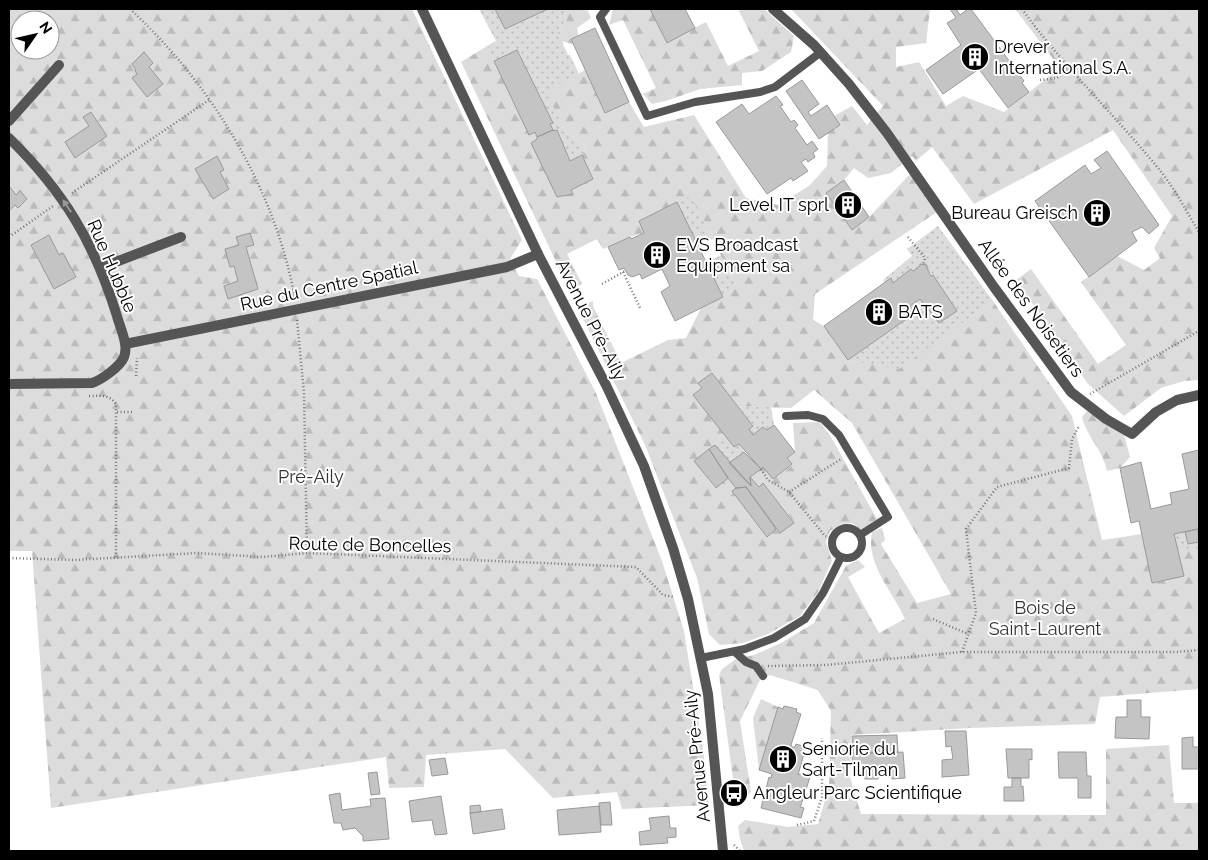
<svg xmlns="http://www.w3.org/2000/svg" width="1208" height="860" font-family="Raleway,sans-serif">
	<defs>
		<pattern id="grass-dots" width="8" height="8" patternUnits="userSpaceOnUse" patternTransform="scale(1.25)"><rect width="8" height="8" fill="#dcdcdc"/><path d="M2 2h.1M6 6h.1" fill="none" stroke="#bbb" stroke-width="1.8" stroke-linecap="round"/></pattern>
		<pattern id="forest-firs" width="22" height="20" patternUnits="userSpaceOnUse" patternTransform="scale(1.25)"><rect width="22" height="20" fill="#dcdcdc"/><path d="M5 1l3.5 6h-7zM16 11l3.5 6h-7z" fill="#bbb"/></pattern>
	</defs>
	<rect width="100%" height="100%" fill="#fff"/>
	<path fill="url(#grass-dots)" d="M479,9H495L505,29L548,9H563L567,20L558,33L568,55H570L579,74L546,91L567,133L585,146L582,155L570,161L557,130L553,131L550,124L553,122L517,50L494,61L487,46L496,41Z
		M691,195L713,239L697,244L677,202Z
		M938,226L993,301L899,370L848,360L914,314L910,306L920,299L939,323L957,311L927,268V265L920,264V266L913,271L911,269L893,283H885L883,280L912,256L907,249Z
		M721,255L737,287L723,297L706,263Z
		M738,406L771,407L774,425L767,430L763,428L753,435L749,429L753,425Z
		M723,432L734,447L739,444L744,452L729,463L715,445Z
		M1185,532L1188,544L1199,542V551H1178L1174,534Z"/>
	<path fill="url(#forest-firs)" fill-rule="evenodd" d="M9,9H412L522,240L510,259L519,276L537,279L596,393L662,561L684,631L703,749L709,805L622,809L617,792L553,798L505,749L426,755L424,787L389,788L386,757L51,808L32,551H9ZM20,20H50V50H20Z
		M563,9H587L591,18L577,28L578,35L571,39L573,44L561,41L558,33L567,20Z
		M613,9H650L667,42L706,22L728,66L759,51L738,9H764L794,36L791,52L762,71L742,73V85L700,89L666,101L652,104L643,94L656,88L623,20L609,25Z
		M791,9H930L926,43L896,47V67L919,62L946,106L963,96L1004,112L1060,68L1015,9H1199V380L1184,381L1161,388L1124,416L1088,384L1016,280L1031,269L1098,364L1126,345L1081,282L1117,256L1144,270L1160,258L1154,248L1172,216L1113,130L974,204L932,147L916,161L912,156L891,173L868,178L854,168L844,180L826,193L852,230L869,217L911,173L937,212L815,294L813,320L824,326L848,360L899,369L993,301L1072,416L1102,540L1142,534L1152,583L1183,576L1178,551H1199V689L1100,697L1095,724L970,728L851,735L850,777L861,814L1106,815V749L1169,745L1174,803H1199V851H744L740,839L738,826L745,820L788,827L818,824L829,787L831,711L818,690L770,675L760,680L740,721L751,792L737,808L719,675L722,669L736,659L754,655L781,643L814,623L846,566L858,560L865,567L848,577L879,633L905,619C893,592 865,563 872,532L882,528L885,540L881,544L917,603L951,594L852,423L814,390L791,408L738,406L712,373L699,384L702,388L693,395L723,432L715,445L694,461L715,488L728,478L736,488L732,491L767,537L776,529L780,533L794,522L764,484L759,487L750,477L763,467L773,479L792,465L787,458L795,452L793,423L820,422L831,437L877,519L861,530L852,523L841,524L830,531L826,542L832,561L818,592L800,616L768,634L743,643L720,645L709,634L697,578L645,445L578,308L593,301V306L621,363L668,340L686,338L701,308L723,297L737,287L691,196L639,221L644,233L630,237L603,249L597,239L567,254L582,284L570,291L461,62L487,46L529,134L535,132L537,139L532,143L557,197L573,194L571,190L593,178L582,155L585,146L567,133L545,91L585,70L605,113L629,102L644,127L694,115L746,198L778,205L809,186L827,166L828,133L834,116L852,106L867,125L883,106Z
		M1087,411L1124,435L1130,457L1120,468L1107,471C1103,450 1087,437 1082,417Z
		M761,699L778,707L759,770L753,718Z"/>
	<path fill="#c4c4c4" stroke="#999" d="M495,9H548L505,29Z
		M650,9H685L695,28L667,43Z
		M950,9H956L960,15L968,9H971L1024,81L1022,83L1029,92L1008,108L979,69L943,94L926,70L961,45L947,23L956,18Z
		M595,28L629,102L605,113L571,39Z
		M517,50L553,123L550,124L553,130L537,137L535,132L529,135L494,61Z
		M144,52L153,63L149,67L163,84L147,97L132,78L137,74L135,71L136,70L132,64Z
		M802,80L819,104L808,112L811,116L827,105L840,125L819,139L786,91Z
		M776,96L783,105L780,106L791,122L794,120L798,125L795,128L807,145L812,141L818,149L813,153L815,157L808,162L806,159L801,162L808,171L793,181L791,178L767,194L716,122L742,104L749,114Z
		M91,112L107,136L75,158L65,142L89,126L83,117Z
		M553,130V131L557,130L570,161L582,155L593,179L571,190L573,194L557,197L531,143L537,139V137Z
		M1107,151L1159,225L1149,234L1142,227L1132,232L1137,241L1089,277L1035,201L1085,165L1091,174L1101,168L1094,160Z
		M217,156L224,170L220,172L229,189L213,199L195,169Z
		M844,180L869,217L852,230L826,193Z
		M9,186L16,195L20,191L27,199L18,208L15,205L9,211Z
		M677,202L723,297L675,321L661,292L670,286L662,269L642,279L640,274L632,277L628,275L624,268L619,270L608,247L630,237L631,239L644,233L639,221Z
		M250,233L254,245L246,247L258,289L228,299L224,286L238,281L234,266L230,267L225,249L239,245L236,237Z
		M49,235L59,255L63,253L76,277L54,289L31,245Z
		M920,264L927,265V268L931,276L933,275L957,311L939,323L920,299L910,306L915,313L848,360L824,326L891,278L893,283L911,269L913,271L920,266Z
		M712,373L753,426L749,429L753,435L763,427L767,430L774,425L795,452L787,458L792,464L773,479L763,467L761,469L739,444L734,447L693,395L702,388L698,383Z
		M715,445L751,486L750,477L759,487L763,483L794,523L780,533L746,487L736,488L728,478L709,449Z
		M709,449L728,478L716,488L694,461Z
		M1199,450V532L1198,529L1174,534L1184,576L1152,583L1139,521L1131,523L1120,468L1141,462L1151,509L1172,504L1170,493L1189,489L1182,454Z
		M744,452L761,469L750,477L751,486L729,463Z
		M746,487L776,529L767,537L732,491L736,488Z
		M1198,529L1199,542L1188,544L1185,532Z
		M1127,700H1141V717H1150L1149,739L1115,738L1116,717H1127Z
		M784,706L797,709L796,712L801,714L791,745L792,747H795L796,744L806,747L798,775L800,774L810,777L801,805L800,807L804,808L801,818L761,808L769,777L771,778L772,774L759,770L778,707L783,709Z
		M945,731H966L969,775L942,777V760L953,759L951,746L946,747Z
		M897,735L898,752L853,753L852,736Z
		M1193,737V747H1199V769H1182V738Z
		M1006,749H1032V760L1029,759V778H1008Z
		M903,752L905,778L892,779L891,775L878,776V779H865L864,776L853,775L852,754Z
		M1058,752H1086L1087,776H1091V798H1078V778H1059Z
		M445,758L448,774L432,776L429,760Z
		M377,772L380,794L371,795L368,773Z
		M1012,778H1021V787L1023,786L1024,801H1004V787H1012Z
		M340,793L342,810L371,806L370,799L385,798L389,839L363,841V836L355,828L343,830L341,823H334L329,795Z
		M441,796L447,834L435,835L432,820L412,822L409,801Z
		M610,802L612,825H601L599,803Z
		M480,805L481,812L470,813V806Z
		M599,806L601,832L559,835L557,810Z
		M502,809L505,829L473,834L470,813Z
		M669,816L670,828H676V837L667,838L668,843L640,845L639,832L651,830L649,818Z"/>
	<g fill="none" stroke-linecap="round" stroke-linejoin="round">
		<path stroke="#777" stroke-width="2.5" stroke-dasharray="1 2.5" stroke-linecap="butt" d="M130,9C212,85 275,188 295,299
			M1022,9C1063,66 1114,114 1158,168C1174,187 1186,211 1199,232
			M1040,80L1057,78L1070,68
			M72,193L209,100
			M9,237L53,206
			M908,237L925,258L924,264
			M623,272L641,310
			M602,284L625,271
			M297,320L304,393L307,553
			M136,376L137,358
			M1090,394L1199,331
			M89,396C100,396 109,394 116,404V557
			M117,412H134
			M761,469L768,480L789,492L825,536L832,538
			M789,492L841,459
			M9,558L75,560L197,553L263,557L307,553L636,567L663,595L675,597
			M933,619L968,634
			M962,652L976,613L966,529L997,487L1069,468L1072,439L1079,426
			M768,666L826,665L962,652H1177L1199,650
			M797,825L814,821L822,797V738
			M734,845L740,851"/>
		<path stroke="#555" stroke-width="8" d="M606,9L600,17L647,116L695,102L760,92L775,87L821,52
			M786,416L808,415L823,419L839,435L888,517L860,535
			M832 543a15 15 0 1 1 30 0a15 15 0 1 1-30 0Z
			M735,652L746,662L756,666L763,676
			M701,658L745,649L774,638L805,619L823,593L841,557"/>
		<path stroke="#555" stroke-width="10" d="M773,9L814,45L849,84L887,133L994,287L1071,392L1106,419L1132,434L1156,412L1177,400L1199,395
			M9,121L59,65
			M9,138C64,192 94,242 117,316C120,328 129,345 124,357C120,367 101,380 92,383L9,384
			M100,268L181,237
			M125,344L507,267L538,254"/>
		<path stroke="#555" stroke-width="10" d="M422,9L538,254L606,385L644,466L673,548L688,599L708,694L723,851"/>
	</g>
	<defs><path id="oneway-solid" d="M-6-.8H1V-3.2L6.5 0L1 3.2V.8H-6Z" transform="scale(1.25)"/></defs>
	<use fill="#999" href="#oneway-solid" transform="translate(67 206) rotate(-124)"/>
	<defs>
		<symbol id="building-disc" viewBox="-11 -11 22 22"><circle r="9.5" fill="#000" stroke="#fff"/><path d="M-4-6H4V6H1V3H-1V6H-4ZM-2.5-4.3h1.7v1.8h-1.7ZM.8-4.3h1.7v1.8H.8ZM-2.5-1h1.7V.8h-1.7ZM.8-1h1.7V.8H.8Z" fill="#fff"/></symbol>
		<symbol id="bus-disc" viewBox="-11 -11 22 22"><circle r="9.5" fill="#000" stroke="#fff"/><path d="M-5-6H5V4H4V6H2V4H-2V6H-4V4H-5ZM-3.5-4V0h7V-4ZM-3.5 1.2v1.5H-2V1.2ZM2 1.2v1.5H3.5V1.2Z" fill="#fff"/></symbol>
	</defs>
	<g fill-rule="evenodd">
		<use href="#building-disc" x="959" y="41" width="32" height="32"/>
		<use href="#building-disc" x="832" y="189" width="32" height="32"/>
		<use href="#building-disc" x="1081" y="197" width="32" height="32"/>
		<use href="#building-disc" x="641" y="239" width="32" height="32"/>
		<use href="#building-disc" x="863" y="296" width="32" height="32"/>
		<use href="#building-disc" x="767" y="743" width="32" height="32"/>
		<use href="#bus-disc" x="718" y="777" width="32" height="32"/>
	</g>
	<g text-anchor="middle" stroke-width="4" stroke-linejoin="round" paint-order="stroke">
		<g font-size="18" fill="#000" stroke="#fff" text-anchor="start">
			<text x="994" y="53">Drever<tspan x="994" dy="21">International S.A.</tspan></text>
			<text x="829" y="211" text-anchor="end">Level IT sprl</text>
			<text x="1078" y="219" text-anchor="end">Bureau Greisch</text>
			<text x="676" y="251">EVS Broadcast<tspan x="676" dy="21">Equipment sa</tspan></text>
			<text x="898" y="318">BATS</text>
			<text x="802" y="755">Seniorie du<tspan x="802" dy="21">Sart-Tilman</tspan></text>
			<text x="753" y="799">Angleur Parc Scientifique</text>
		</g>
		<g font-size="18" fill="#000" stroke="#fff">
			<text transform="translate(112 266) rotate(67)" y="6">Rue Hubble</text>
			<text transform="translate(329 286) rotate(-12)" y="6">Rue du Centre Spatial</text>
			<text transform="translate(1031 308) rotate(54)" y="6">Allée des Noisetiers</text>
			<text transform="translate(591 320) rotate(63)" y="6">Avenue Pré-Aily</text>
			<text transform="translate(370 545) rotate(1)" y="6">Route de Boncelles</text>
			<text transform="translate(697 756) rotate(-96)" y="6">Avenue Pré-Aily</text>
		</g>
		<g font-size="18" fill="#333" stroke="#fff">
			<text x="311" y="483">Pré-Aily</text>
			<text x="1045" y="614">Bois de<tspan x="1045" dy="21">Saint-Laurent</tspan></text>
		</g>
	</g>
	<rect width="1208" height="860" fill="none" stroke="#000000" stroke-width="20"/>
	<g transform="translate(35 35) rotate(56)"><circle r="24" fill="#ffffff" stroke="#999999"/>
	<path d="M0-4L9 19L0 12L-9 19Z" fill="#000000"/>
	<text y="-8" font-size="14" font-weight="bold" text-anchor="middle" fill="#000000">N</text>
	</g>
</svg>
